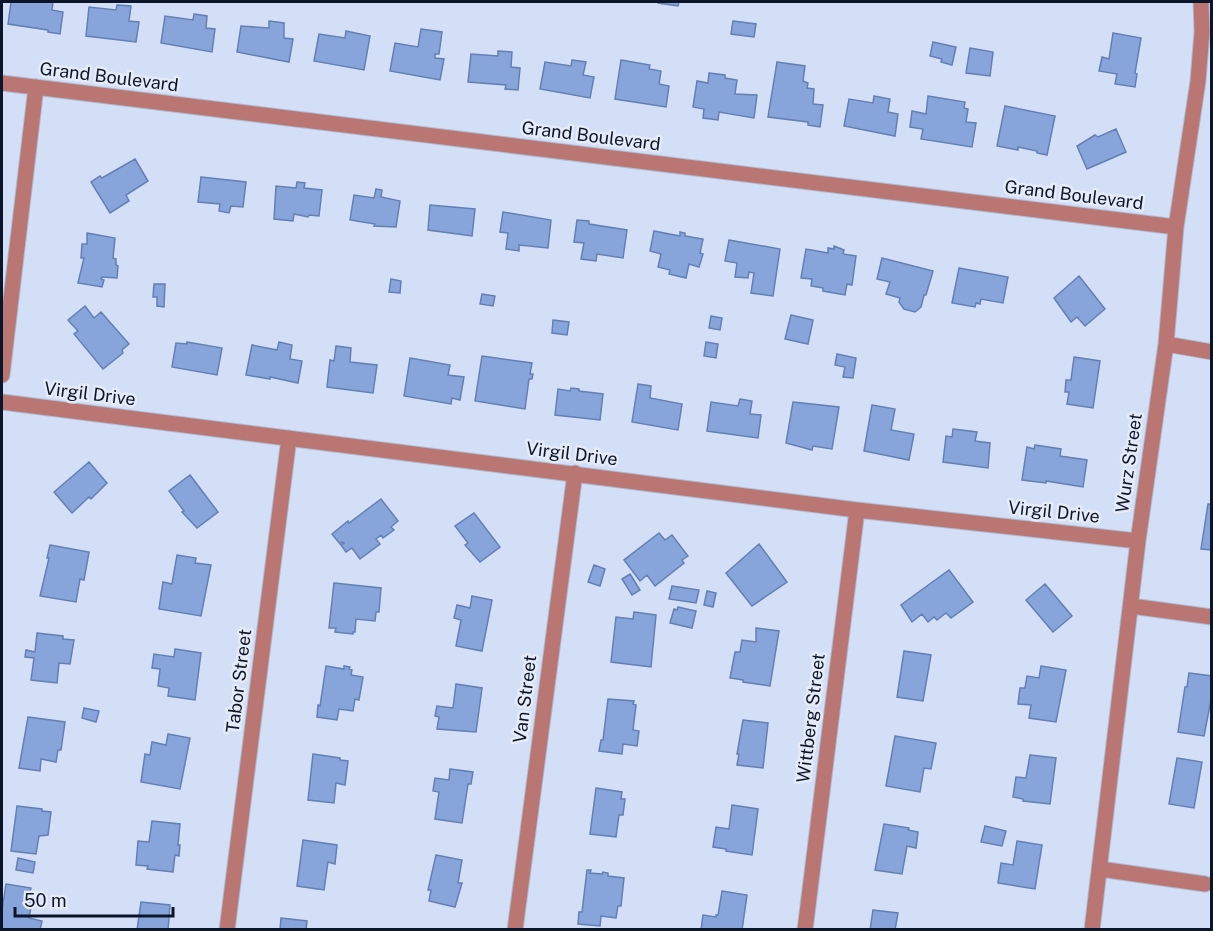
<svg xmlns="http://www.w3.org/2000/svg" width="1213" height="931" font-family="'Public Sans',sans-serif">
	<rect width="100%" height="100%" fill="#d2dff6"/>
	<path fill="#88a5db" stroke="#647fb3" stroke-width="1.5" d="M11,2H53L52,10L63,12L60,34L48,32V30L8,24Z
		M658,2H679L678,6L658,3Z
		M117,5L131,6L129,21L139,22L136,42L86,36L89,7L116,10Z
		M194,14L207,16L206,28L215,29L212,52L161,43L165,16L193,20Z
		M269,21L284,23V38L293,39L289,62L237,52L241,26L269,28Z
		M733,21L756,24L754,37L731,34Z
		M421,29L442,32L439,54H435V58L444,59L440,80L390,71L395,43L418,47Z
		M346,31L370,36L364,70L314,61L319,34L345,38Z
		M1113,33L1141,38L1135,73L1137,74L1135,87L1115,84L1117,74L1099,71L1102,57L1109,59Z
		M933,42L956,47L952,65L941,62L942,59L930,56Z
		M970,48L993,52L990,76L966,73Z
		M498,51L512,52L511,67L520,68L518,90L505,89L506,85L468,82L471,54L498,56Z
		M572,60L586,62L583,75L594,77L590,98L540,89L545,62L571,66Z
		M621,60L650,65L649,69L661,71L659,84L669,86L666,107L615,99Z
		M777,62L805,66L803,81L808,83L807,88L814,89L813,104L823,105L820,127L808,125V122L768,117Z
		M709,73L725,75V78L737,80L735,94L757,95L754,118L719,112L718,120L703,118L704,109L693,107L697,81L708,83Z
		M874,96L890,99L888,112L898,114L895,136L844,126L849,99L873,103Z
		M928,96L965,102L964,108L968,109L966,122L976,123L972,147L921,139L923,129L910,127L912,111L926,114Z
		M1005,106L1055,116L1047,155L1037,153V151L1018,147V150L997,146Z
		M1116,129L1126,152L1087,169L1077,146L1095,135L1098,137Z
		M135,159L148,181L126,195L129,201L110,213L91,182L100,176L102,178Z
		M201,177L246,182L243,207L231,206L229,213L219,211L220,204L198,202Z
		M297,182L305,183L304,188L322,190L319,216L309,215L308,217L294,214L293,221L274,219L276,186L296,188Z
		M376,189L382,190L381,197L400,201L396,227L374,226L375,224L350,220L354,195L374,198Z
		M430,205L475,209L472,236L428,230Z
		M503,212L551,220L548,248L519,245V251L506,249L508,233L500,232Z
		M577,220L589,221V224L627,230L623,258L597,254L596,261L581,259L584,243L574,242Z
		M654,231L680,236V232L685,233V236L703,239L700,253L703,254L699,267L689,264L686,278L669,274L670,270L658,267L661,254L650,251Z
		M87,233L115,238L113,258L116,259V265L118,266L117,278L102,277L101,279L104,280L102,287L78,283L84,258H81L82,244H87Z
		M729,240L780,249L773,296L751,293L754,273L749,272L748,278L735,277L737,263L725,261Z
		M834,246L844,250L843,254L856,256L852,285L847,284L845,295L823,291V288L811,286L812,279L801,278L806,249L828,253V248L834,249Z
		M882,258L933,271L926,295H924L921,307L915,312L904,309L899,302L900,298L886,294L890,282L877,279Z
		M959,268L1008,277L1003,303L981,299L980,304L976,303L975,307L952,303Z
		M1079,276L1105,309L1085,326L1077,317L1071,322L1054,298Z
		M391,279L401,281L400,293L389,292Z
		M154,284H165L164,307L157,306V297H153Z
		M482,294L495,296L493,306L480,304Z
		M85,306L94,318L101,312L129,344L122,350L123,353L103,369L74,334L78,331L68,320Z
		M791,315L813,320L808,344L785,339Z
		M711,316L722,318L720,330L709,328Z
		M553,320L569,322L567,335L552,333Z
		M187,342L222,348L217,375L172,367L176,343L187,344Z
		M279,342L292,345L290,359L302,361L298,383L270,377V379L246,375L252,345L277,350Z
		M706,342L718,344L716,358L704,356Z
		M336,346L351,348L350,362L377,365L373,393L327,387L330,360L334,361Z
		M837,354L856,358L853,378L843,377L845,367L835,365Z
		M482,356L532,363L530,374H533L532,379H529L525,409L475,401Z
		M1074,357L1100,361L1093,408L1067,404L1069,392H1065L1066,380H1071Z
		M410,358L450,365L448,375L464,377L460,400L452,398L451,404L404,396Z
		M638,384L651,386L650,398L682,404L678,430L632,422Z
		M571,388L579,389V391L603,394L600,420L555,415L558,389L570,391Z
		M740,399L752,401L750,414L761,415L758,438L707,431L711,402L738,406Z
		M793,402L839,407L832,449L813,446L812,450L786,443Z
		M872,405L895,409L891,430L914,434L909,460L864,451Z
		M953,429L977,432L975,441L990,443L988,468L943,462L946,436L952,437Z
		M1035,445L1061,449L1060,456L1087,460L1083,487L1046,481V483L1022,480L1027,447L1034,449Z
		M89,462L107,483L91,499L89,497L72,513L54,492Z
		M190,475L218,512L197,528L182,512L184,511L169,491Z
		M381,499L398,521L391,527L394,530L383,538L381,535L376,539L380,544L360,559L352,548L346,552L341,545L344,543L342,542L340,544L332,534L348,521L349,523Z
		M1208,504H1212V550L1201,549Z
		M474,513L500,547L480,562L465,545L468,543L455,526Z
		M659,533L665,540L672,535L688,556L682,560L684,563L655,586L647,575L640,581L624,560Z
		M759,544L787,582L752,606L726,573Z
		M50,545L89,552L84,580L80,579L76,602L40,596L49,558H47Z
		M177,555L196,558L195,563L211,565L201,616L159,609L163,582L172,584Z
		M594,565L605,569L600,586L588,582Z
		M949,570L973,602L951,618L946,613L937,620L934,617L928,622L922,614L912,622L901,605Z
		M630,574L640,590L632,595L622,579Z
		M334,583L381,588L379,612H376L375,621L356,619L355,632H353V634L335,632L336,628H329Z
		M1045,584L1072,616L1053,632L1026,600Z
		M672,586L699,590L696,603L669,599Z
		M707,591L716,593L713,607L704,605Z
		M472,596L492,600L482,651L456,646L461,620L454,618L457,605L470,608Z
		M678,607L696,611L692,628L670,623L674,609L677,610Z
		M634,612L656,615L651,667L611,662L616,617L633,619Z
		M756,628L779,631L770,686L743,682V680L730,678L735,652H740L742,640L756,642Z
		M37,633L63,636V639L74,640L70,664L59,663L57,683L31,680L34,658L25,657L26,650L35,652Z
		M175,649L201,653L195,700L168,696L169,688L158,686L160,669L152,668L154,654L174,657Z
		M904,651L931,655L923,701L897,697Z
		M326,666L344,669V666L350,667L349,669L352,670L351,675L363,677L359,700L355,699L353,711L339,709L337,720L317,717L318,705L320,706Z
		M1041,666L1066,670L1056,722L1029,718L1031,705L1018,704L1020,688H1025L1027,676L1039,678Z
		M1189,673L1212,676V695L1204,736L1178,732L1185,687H1187Z
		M456,684L482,688L476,732L437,729L439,717L435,716L437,706L453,708Z
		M608,699L634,701L633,704L636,705L633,730L639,731L637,746L623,744L622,754L599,751L601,740H603Z
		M84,708L99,711L96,722L82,718Z
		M28,717L65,722L61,750H58L56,762L41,759L40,771L19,768Z
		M743,720L768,723L763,768L737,765L739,754H737Z
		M168,734L190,738L180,789L141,782L145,754L150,755L152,742L166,745Z
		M895,736L936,743L931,769L924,768L920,792L886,786Z
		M313,754L340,758V760L348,761L345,785L336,783L334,803L308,800Z
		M1030,755L1056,758L1050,804L1023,801V799L1013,797L1016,777L1026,778Z
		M1177,758L1202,762L1194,808L1169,804Z
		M450,769L473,772L471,784H468L462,823L435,819L439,792L433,791L435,778L449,780Z
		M596,788L622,792L621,799H625L623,815H619L616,837L590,834Z
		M732,805L758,809L752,855L726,851V849L713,847L716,827L729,829Z
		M17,806L42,809V811L51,812L48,835L39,836L36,854L11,851Z
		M152,821L180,824L178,845H180L179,856L175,855L173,872L147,869L148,866L136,865L138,841L149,842Z
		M884,824L909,828L908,830L918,832L916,848L907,846L902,874L875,870Z
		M985,826L1006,831L1002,846L981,842Z
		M303,840L337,845L335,864L328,862L324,890L297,886Z
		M1017,841L1042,845L1035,889L998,883L1001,863L1013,865Z
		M436,855L462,860L458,883H462L455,907L429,901L431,890H428Z
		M18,858L35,862L33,873L16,870Z
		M587,870H591L590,873L602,874L603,872L608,873V876L624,878L621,906H618L616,918L601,916L600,926L578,924L579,912H582Z
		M6,884L31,888L29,895L33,896L29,918L42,921L40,930H2V910Z
		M722,891L747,895L742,930H701L703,915L716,917V915H718Z
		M141,902L170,905L168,930H137Z
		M873,910L898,913L895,930H870Z
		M281,918L307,921L306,930H280Z"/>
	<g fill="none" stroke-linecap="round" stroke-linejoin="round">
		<defs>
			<path id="minor" d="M2,83L1176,227
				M1166,344L1212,352
				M2,375L36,87
				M2,402L857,510L1138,541
				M1131,606L1212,617
				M1100,869L1205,884
				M227,930L289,438
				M515,930L575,473
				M805,930L857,510
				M1092,930L1138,541L1166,344L1176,227L1198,81L1202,32L1201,2"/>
		</defs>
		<use href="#minor" stroke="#aebbd1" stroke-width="17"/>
		<use href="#minor" stroke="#ba7672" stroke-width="15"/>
	</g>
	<g text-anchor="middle" stroke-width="5" stroke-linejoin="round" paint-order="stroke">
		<g font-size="18" fill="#0c162a" stroke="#e5ecf7">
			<text transform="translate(109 77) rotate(7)" y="6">Grand Boulevard</text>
			<text transform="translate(591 136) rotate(7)" y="6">Grand Boulevard</text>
			<text transform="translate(1074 195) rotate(7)" y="6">Grand Boulevard</text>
			<text transform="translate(90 394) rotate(7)" y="6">Virgil Drive</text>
			<text transform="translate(572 454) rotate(7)" y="6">Virgil Drive</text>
			<text transform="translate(1129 463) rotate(-82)" y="6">Wurz Street</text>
			<text transform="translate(1054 512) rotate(6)" y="6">Virgil Drive</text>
			<text transform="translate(239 681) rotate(-83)" y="6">Tabor Street</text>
			<text transform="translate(525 699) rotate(-83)" y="6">Van Street</text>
			<text transform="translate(811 718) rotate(-83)" y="6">Wittberg Street</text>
		</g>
	</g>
	<rect width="1213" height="931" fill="none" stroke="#0c162a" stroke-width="6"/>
	<path d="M15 907v9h158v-9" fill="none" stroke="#0c162a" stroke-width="3"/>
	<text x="24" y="907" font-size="18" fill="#0c162a" stroke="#e5ecf7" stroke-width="4.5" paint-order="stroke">50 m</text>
</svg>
